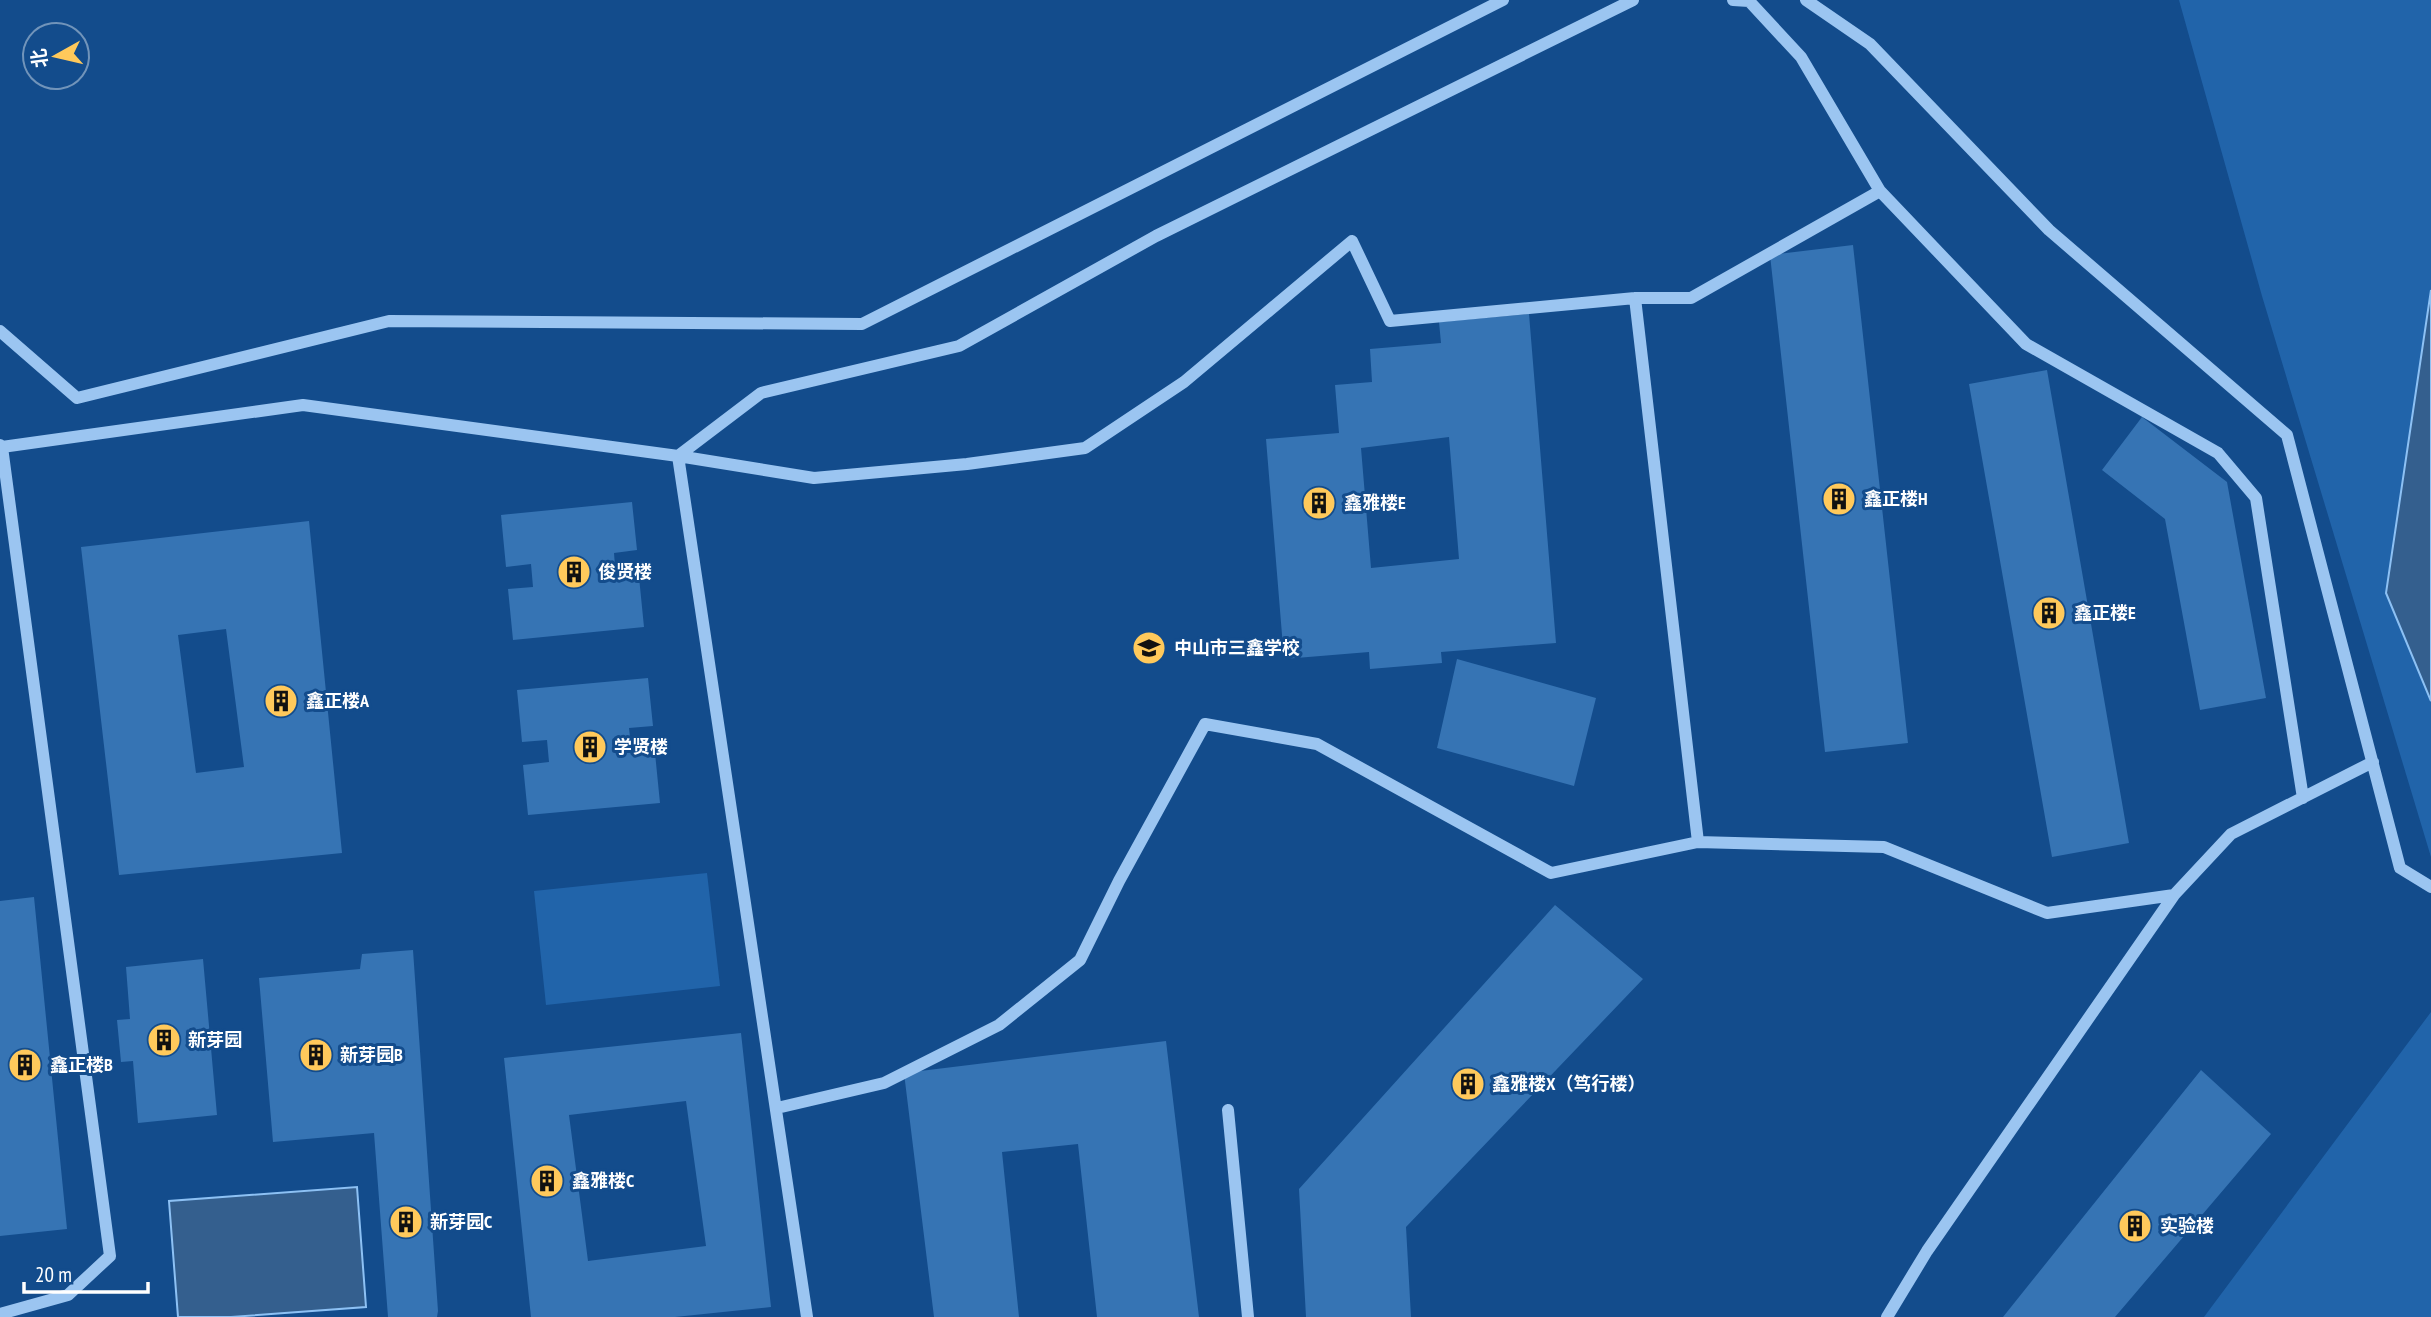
<svg xmlns="http://www.w3.org/2000/svg" width="2431" height="1317" font-family="'PT Sans Narrow','Noto Sans SC',sans-serif">
	<rect width="100%" height="100%" fill="#134c8c"/>
	<path fill="#2164aa" d="M2179,0H2431V290L2386,593L2431,701V857L2262,296Z
		M707,873L720,986L546,1005L534,891Z
		M2431,1012V1317H2204Z"/>
	<path fill="#345f8e" stroke="#8dc1f4" stroke-width="2" d="M2431,290V701L2386,593Z
		M357,1187L366,1307L231,1317H178L169,1201Z"/>
	<path fill="#3674b4" fill-rule="evenodd" d="M1853,245L1908,743L1825,752L1770,255Z
		M1529,314L1556,643L1441,652L1442,663L1370,669L1369,652L1284,659L1266,439L1339,433L1335,385L1372,382L1370,349L1441,343L1439,322ZM1449,437L1459,559L1371,568L1361,448Z
		M2047,370L2129,843L2052,857L1969,384Z
		M2142,417L2227,482L2266,698L2200,710L2165,519L2102,470Z
		M632,502L637,550L614,553L616,579L639,577L644,627L513,640L508,589L533,587L531,564L506,567L501,515Z
		M309,521L342,853L119,875L81,547ZM226,629L244,767L196,773L178,635Z
		M1457,659L1596,698L1574,786L1437,748Z
		M648,678L653,726L629,728L632,755L655,753L660,803L528,815L523,765L549,762L547,740L522,742L517,690Z
		M34,897L67,1229L0,1236V901Z
		M1555,905L1643,979L1406,1227L1411,1317H1306L1299,1189Z
		M413,950L438,1311L437,1317H388L374,1133L273,1142L259,978L360,969L362,954Z
		M203,959L217,1115L138,1123L133,1061L121,1062L117,1020L130,1019L126,967Z
		M741,1033L771,1307L675,1317H531L504,1058ZM686,1101L706,1246L588,1261L569,1115Z
		M1166,1041L1199,1317H1097L1078,1144L1002,1152L1019,1317H934L904,1073Z
		M2201,1070L2271,1134L2115,1317H2003Z"/>
	<g fill="none" stroke-linecap="round" stroke-linejoin="round">
		<path stroke="#9bc5f1" stroke-width="12" d="M1806,0L1870,44L2049,230L2287,435L2400,868L2431,887
			M1880,191L2026,344L2218,453L2256,498L2303,798
			M1635,298L1698,842
			M0,331L77,398L389,321L862,324L1503,0
			M0,445L2,447L303,405L678,456L807,1317
			M678,456L814,478L967,464L1085,448L1184,382L1352,241L1390,321L1635,298H1691L1880,191L1801,57L1749,1L1733,0
			M678,456L761,393L959,346L1156,236L1633,0
			M777,1108L884,1083L999,1025L1080,960L1119,881L1205,724L1317,744L1551,873L1698,842L1884,847L2047,913L2174,895L2231,834L2373,762
			M1228,1110L1248,1317
			M0,1314L68,1295L110,1256L2,447
			M1887,1317L1927,1251L2174,895"/>
	</g>
	<defs>
		<symbol id="building-disc" viewBox="-11 -11 22 22"><circle r="9.5" fill="#ffc95b" stroke="#134c8c"/><path d="M-4-6H4V6H1V3H-1V6H-4ZM-2.5-4.3h1.7v1.8h-1.7ZM.8-4.3h1.7v1.8H.8ZM-2.5-1h1.7V.8h-1.7ZM.8-1h1.7V.8H.8Z" fill="#111"/></symbol>
		<symbol id="school-disc" viewBox="-11 -11 22 22"><circle r="9.5" fill="#ffc95b" stroke="#134c8c"/><path d="M0-5L7-2L0 1L-7-2ZM-4 1L0 2.5L4 1V4Q0 6-4 4Z" fill="#111"/></symbol>
	</defs>
	<g fill-rule="evenodd">
		<use href="#building-disc" x="1820" y="480" width="38" height="38"/>
		<use href="#building-disc" x="1300" y="484" width="38" height="38"/>
		<use href="#building-disc" x="555" y="553" width="38" height="38"/>
		<use href="#building-disc" x="2030" y="594" width="38" height="38"/>
		<use href="#school-disc" x="1130" y="629" width="38" height="38"/>
		<use href="#building-disc" x="262" y="682" width="38" height="38"/>
		<use href="#building-disc" x="571" y="728" width="38" height="38"/>
		<use href="#building-disc" x="145" y="1021" width="38" height="38"/>
		<use href="#building-disc" x="297" y="1036" width="38" height="38"/>
		<use href="#building-disc" x="6" y="1046" width="38" height="38"/>
		<use href="#building-disc" x="1449" y="1065" width="38" height="38"/>
		<use href="#building-disc" x="528" y="1162" width="38" height="38"/>
		<use href="#building-disc" x="387" y="1203" width="38" height="38"/>
		<use href="#building-disc" x="2116" y="1207" width="38" height="38"/>
	</g>
	<g text-anchor="middle" stroke-width="6" stroke-linejoin="round" paint-order="stroke">
		<g font-size="18" font-weight="bold" fill="#fff" stroke="#134c8c" text-anchor="start">
			<text x="1864" y="505">鑫正楼H</text>
			<text x="1344" y="509">鑫雅楼E</text>
			<text x="598" y="578">俊贤楼</text>
			<text x="2074" y="619">鑫正楼E</text>
			<text x="1174" y="654">中山市三鑫学校</text>
			<text x="306" y="707">鑫正楼A</text>
			<text x="614" y="753">学贤楼</text>
			<text x="188" y="1046">新芽园</text>
			<text x="340" y="1061">新芽园B</text>
			<text x="50" y="1071">鑫正楼B</text>
			<text x="1492" y="1090">鑫雅楼X（笃行楼）</text>
			<text x="572" y="1187">鑫雅楼C</text>
			<text x="430" y="1228">新芽园C</text>
			<text x="2160" y="1232">实验楼</text>
		</g>
	</g>
	<g transform="translate(56 56) rotate(262)"><circle r="33" fill="#134c8c" stroke="#7194ba" stroke-width="2"/>
	<path d="M0-5L12 26L0 18L-12 26Z" fill="#ffc95b"/>
	<text y="-10" font-size="19" font-weight="bold" text-anchor="middle" fill="#ffffff">北</text>
	</g>
	<path d="M24 1282v10h124v-10" fill="none" stroke="#ffffff" stroke-width="3.5"/>
	<text x="35" y="1282" font-size="21" fill="#ffffff" stroke="#134c8c" stroke-width="5" paint-order="stroke">20 m</text>
</svg>
